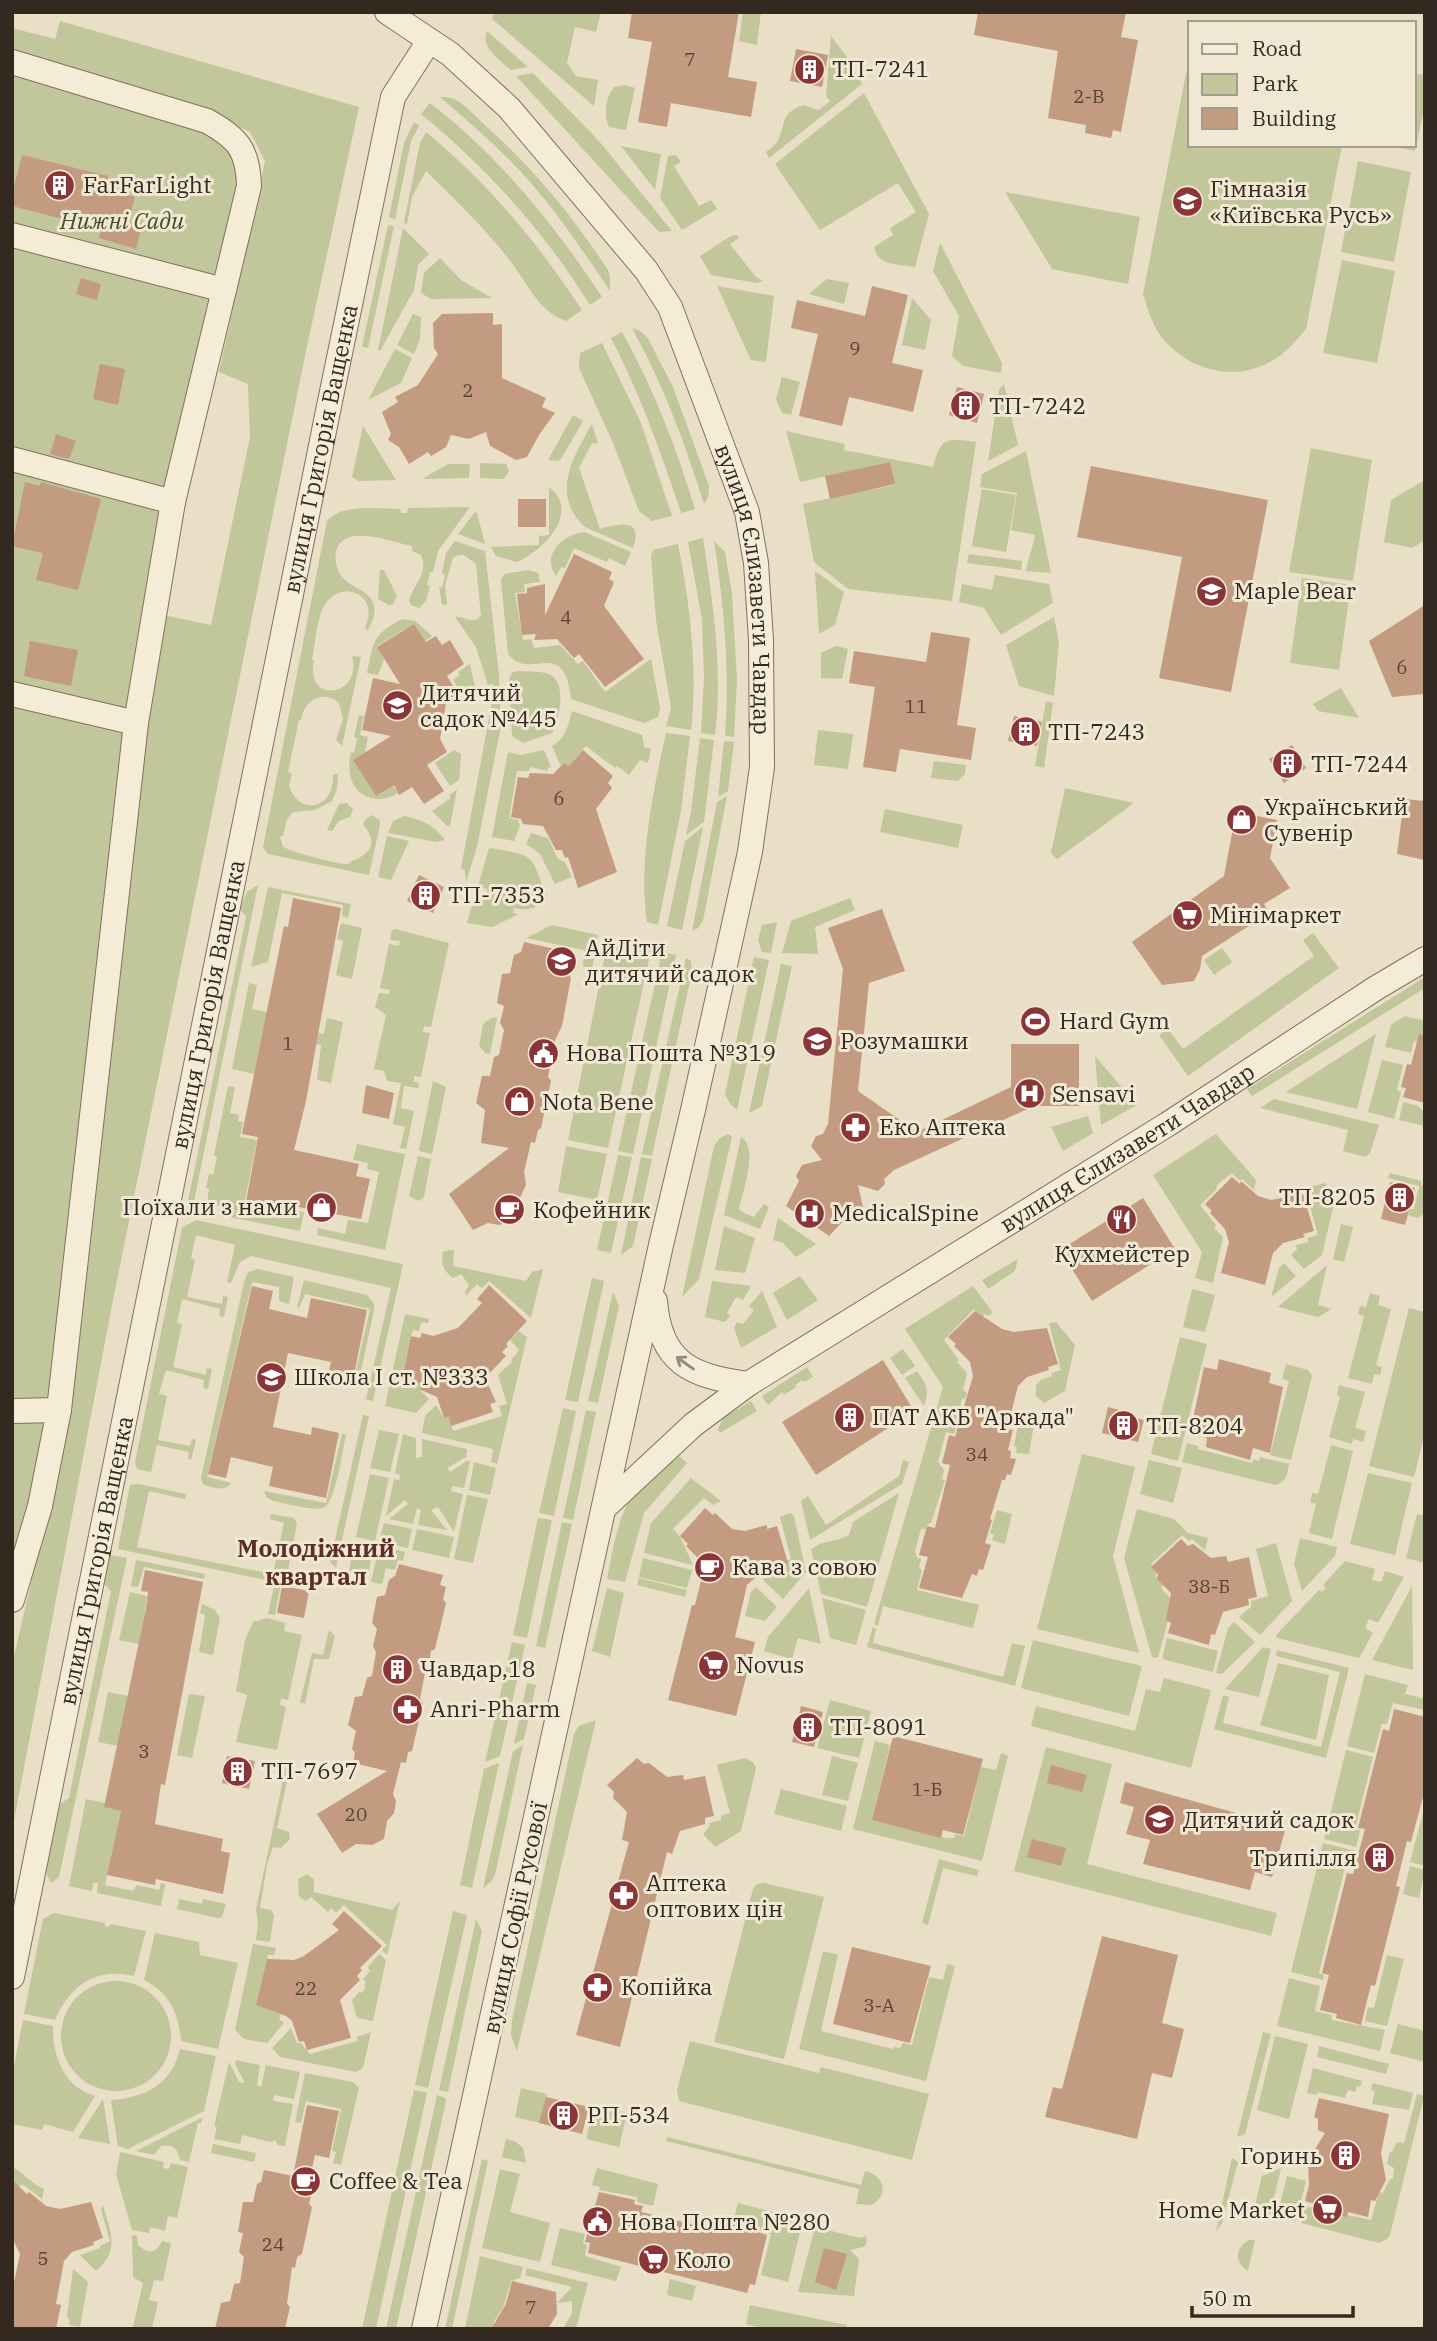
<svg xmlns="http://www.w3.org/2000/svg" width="1437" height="2341" font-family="'IBM Plex Serif',serif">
	<rect width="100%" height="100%" fill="#e9dec6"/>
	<path fill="#c1c69b" d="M494,12H601L596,32L575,27L567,63L576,76L598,80L594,106L492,19Z
		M743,12H761L757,45L739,41Z
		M60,21L359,107L306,351L113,1300L12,1831V1665L70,1415L142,732L163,615L211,625L250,437L248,384L219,372L265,161L250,132L205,110L12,54V28L55,39Z
		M487,31L528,67L511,70C500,60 480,47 487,31Z
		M831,36L847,57L862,84L769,158L766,152C770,149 776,145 778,140C787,121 779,115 803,105L819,110L830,101L826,96Z
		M1190,66V145H1342L1306,329C1295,342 1285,354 1270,362C1233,382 1189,370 1163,339C1152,326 1148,309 1143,294L1186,74Z
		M12,72L201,131L221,142L241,168L163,506L51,1416L12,1572Z
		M533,73L599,141L672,231L659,232L516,76Z
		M1414,73L1425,75V104L1415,151L1387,145H1414Z
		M625,85L635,88L626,130L609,127C603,115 606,97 614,87Z
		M864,93L929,214L915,267C899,264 877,266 874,247L893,235L890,228L916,212L898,183L820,230L775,164Z
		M440,97C446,97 451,97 456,100C468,107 478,119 489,129C535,170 574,218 608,270L610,277V291C585,254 560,216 530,182C503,151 471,124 440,97Z
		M430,103C500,157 554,224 602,297L590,305C543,230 489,170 421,114Z
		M414,122L419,126L411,141L395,219L389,217L404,143Z
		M426,132C491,186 536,241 582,310L566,321C538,312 526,280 508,258C484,227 454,199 426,171L412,197L407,225L404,222L420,143Z
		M621,146L661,154L655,190Z
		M676,155L681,162L674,166L699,206L711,200L717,209L682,230L660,198L668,156Z
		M1358,161L1411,172L1394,262L1341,252Z
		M1005,192L1140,217L1128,284L1052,269Z
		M388,225L394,226L368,348L362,347Z
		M403,228L429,254L418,265L414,290L380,351L378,350Z
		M737,235L739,238L730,244L755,276L763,281L757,283L711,275L700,256L731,236Z
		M940,243L1002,363L1001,373L963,366L952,356L959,316L933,271Z
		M440,258L461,280L492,298L431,299L421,293L424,273Z
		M1342,260L1395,271L1377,363L1323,353Z
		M827,279L849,283L844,304L809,294Z
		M717,286L774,296L766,362L751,360Z
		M912,298L931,320L925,350L902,345Z
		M413,314L421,317L420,339L414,354L397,345Z
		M632,328L640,331L647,337L673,387L709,486L708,497L704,504C685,443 663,384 632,328Z
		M622,332C654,389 676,447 695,509L681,513C661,452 640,394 611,338Z
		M602,343L641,423L672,516L652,521L639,511L613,443L579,368L580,353Z
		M395,349L412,358L401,383L368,400Z
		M782,377L800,382L791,415L782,413L776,399Z
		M1004,384L1018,445L988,461L999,390Z
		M573,415L583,421L561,459L558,461L548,460Z
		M592,424L598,444L592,443L579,468L600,529C618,524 644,517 633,548L585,527C550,495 573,457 592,424Z
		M363,426L396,480L359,481L352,477Z
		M786,431L845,444L844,450L933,467C941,437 946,438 976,442L952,601L848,589L814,562L803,504L894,485L890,462L800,482Z
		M1311,448L1372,460L1353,581L1289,572Z
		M1026,451L1051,573L1026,571C1028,558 1033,548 1035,535L1011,530L1017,493L980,487L982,474Z
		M480,463L506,464L509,471L504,479L480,478Z
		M448,464H470L469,478L422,479Z
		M1425,480V540L1412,548L1384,542L1391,500Z
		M549,487C582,513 542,551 517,562L496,556L491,547L539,545V536L549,535Z
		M982,489L1016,495L1006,552L972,546Z
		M470,507L438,551L433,572H430L427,585L430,586L426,601L419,608L411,605L409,600C414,583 429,574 421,555L412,551V546C391,542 342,522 336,552C334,561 337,569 342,577C350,587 365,589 372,600C377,611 373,622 367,631L365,627C381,594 340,578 324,606C317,618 315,645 312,660L314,661C304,704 363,698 352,656L361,657L342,746L336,740L343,719L339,703C323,689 304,700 301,720H299L288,772L292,774L289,785C298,817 335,810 333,774H338L337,789L332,801L315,810L293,812L287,819L283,836L280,837L283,847C292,852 339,865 348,864C349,864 350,862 352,861C372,853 378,843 363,824L366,819L372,815L380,821V825L369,875L268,854L263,847L327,521C343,503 378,509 400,509L401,513H407L408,508Z
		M475,512L477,513L485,544L458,534Z
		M584,532L631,552L625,566L609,558L607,562L574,548L565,568L561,567L556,576C541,555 562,535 584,532Z
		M703,538C713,604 723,668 715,735L701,733L704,678L702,620L688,542Z
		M455,541L485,551L499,675L501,726L477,847L466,882L465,870L461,868L494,692L493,684L488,685L476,647L455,617C465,615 471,626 481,616L476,564L464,555H458L453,558L445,585L447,603L446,605L442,604L439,587L442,588L445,575L442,573L446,553Z
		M714,541L725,552L732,594L737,680L734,737L725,736C730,670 724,606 714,541Z
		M678,544C690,605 698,668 691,730L666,726L671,708L656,620L651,556L653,550Z
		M969,554L1022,561L1021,570L967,563Z
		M380,570H384L397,596L393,604L389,605L378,599Z
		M529,570L538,573L540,582L524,584L525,592L515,593L523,640L531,639L534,648L560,645L578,664L583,661L605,692L651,659L660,708L658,717L644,723L571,699C564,634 530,683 508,654L501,580L504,574Z
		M815,571L844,592L835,625L819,634Z
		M995,575L1049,584L1053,603L1001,635L984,608L959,602L962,584L992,590Z
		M1302,578L1351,585L1339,670L1290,663Z
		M1054,617L1059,643L1054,696L1019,686L1006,645Z
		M402,619L415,621L432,636L425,641L414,624L377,646L384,659L378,675L367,673C374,641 372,635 402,619Z
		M836,646L848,649L842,679L821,678V653Z
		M470,664L476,692L465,698L453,680L460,675L458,672Z
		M520,671C528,672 542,671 549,674C568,683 559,719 552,733L523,743L512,736L509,680L512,672Z
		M1341,688L1359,718L1318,711L1313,704Z
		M1046,701L1053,703L1044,768L1035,766Z
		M572,711L642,735L644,747L651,749L648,763L640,760L629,775L617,766L615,768L586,746L569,766L564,763L561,766L552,746C566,739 568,725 572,711Z
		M359,715L364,716L360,735L368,737L365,752L354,760L376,796L393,785L398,793C391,797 385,799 377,799C351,796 346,773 351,752L354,753L357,738L354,737Z
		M818,730L853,734L848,769L814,765Z
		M666,733L690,736L681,811L658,925L647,922C638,862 653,792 666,733Z
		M700,738L714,740L704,822L686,835L691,812Z
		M724,741L734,742L728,791L718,797Z
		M454,750L461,754L459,780L450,786L435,763Z
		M544,750L551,767L548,768V771L530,767L529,771H517L509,818L518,820L520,826L514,841L492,837L508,752L521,755Z
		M934,761L966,765L965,774L958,781L931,778Z
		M1065,788L1134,803L1057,859L1051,853Z
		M457,790L450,826H447L432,811L451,798L449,795Z
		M727,796L703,921L698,928L692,931L717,802Z
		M347,803L353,809L350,817L339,821L332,831L327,830L339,804Z
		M885,809L963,825L958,848L880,832Z
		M404,816C421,819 434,825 445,840L436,842L388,833L393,821Z
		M703,827L682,930L667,926L685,841Z
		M531,833L548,838L558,859L565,862L572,877L555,884L540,854L526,844Z
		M387,836L409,841L391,880L378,877Z
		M489,848C537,855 530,854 547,897C540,909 526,911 514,908L513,913L519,914L492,927L467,923L476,891L487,894V889L478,886Z
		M258,885L192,1211H186L246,917L240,909L247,892Z
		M268,887L351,904L348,918L342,916L343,905L282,893L268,962L251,967Z
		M850,898L855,910L815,927L818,954L782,953L791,921Z
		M777,922L771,953L762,952L758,940L762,925Z
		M341,923L362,928L352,979L336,975L343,941L337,939Z
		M552,925L598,935L592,969L583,966L584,950L526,938Z
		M395,929L449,943L431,1027L424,1026L423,1032L430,1033L421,1077L414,1076V1082L419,1083L418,1088L404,1086L401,1108L414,1111L406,1149L400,1148L405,1127L393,1124L401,1083L387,1081L384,1071L374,1069L386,1015L375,1007L379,993L389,994L390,990L380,988L389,944L399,946L400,941L390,940L392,930Z
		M1313,933L1339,968L1188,1076L1159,1035L1168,1029L1183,1049L1314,956L1303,940Z
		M608,941L651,950L608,1148L568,1140Z
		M1222,948L1232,962L1214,975L1204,960Z
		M662,952L676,955L633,1154L618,1151Z
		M754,957L769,960L737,1110L730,1104L725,1094Z
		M686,958L691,961L692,972L652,1156L642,1154Z
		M781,964L792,966L762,1106L749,1113Z
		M1425,977V988L1252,1096L1247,1089Z
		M249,983L257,985L252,1009L267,1012L254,1074L232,1069Z
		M1405,1016L1425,1021V1044L1414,1041L1411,1053L1385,1047L1391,1025Z
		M493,1017L497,1018L490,1054L485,1053L479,1046L483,1024Z
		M327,1018L343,1022L331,1083L317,1080L321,1045L316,1044L319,1033L324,1034Z
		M1376,1034L1357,1109L1286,1092Z
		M1095,1056L1137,1105L1101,1125Z
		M1382,1060L1403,1065L1397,1090L1401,1092L1394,1119L1368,1112Z
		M433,1081L446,1087L432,1154L419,1151Z
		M228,1086L235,1087L230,1113L239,1115L238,1121L243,1122L240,1137L257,1140L243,1210L274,1217L275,1212L297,1215L298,1211L304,1212L300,1231L229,1217L230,1208L207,1203L209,1189L206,1188L209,1174L213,1175L217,1157L214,1155Z
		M1274,1099L1379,1125L1370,1153L1365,1157L1343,1151L1348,1130L1260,1108Z
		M1403,1102L1418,1106L1425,1113V1126L1399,1120Z
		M1088,1116L1093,1133L1063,1151L1051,1127Z
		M728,1134L732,1137L699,1279L682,1297L714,1146L720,1138Z
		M1216,1134L1256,1180L1254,1190L1242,1179L1240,1181L1232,1173L1217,1185L1216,1190L1200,1205L1216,1225L1214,1228L1223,1237L1213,1283L1195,1278L1202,1252L1153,1175Z
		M741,1137C759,1147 743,1191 739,1209L742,1212L754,1217L764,1204L769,1207L760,1229L724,1215Z
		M357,1144L405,1154L385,1250L317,1235L318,1228L345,1234L348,1220L368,1223L379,1172L367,1169L368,1163L353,1160Z
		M566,1146L607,1154L597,1200L558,1192Z
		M618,1155L632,1157L611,1253L597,1250Z
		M418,1156L431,1159L424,1197L419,1201L409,1196Z
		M641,1157L652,1159L633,1246L621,1255Z
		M1390,1173L1421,1181V1185L1425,1186V1212L1418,1218L1408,1215L1409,1209H1414L1419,1186L1388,1178Z
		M1326,1183L1333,1208L1322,1255L1304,1269L1291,1255L1297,1249L1296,1245L1308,1242V1238L1318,1235L1305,1188Z
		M778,1218L816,1244L796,1257L783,1243L773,1240Z
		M196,1220L403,1264L373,1401L366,1399L391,1288L251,1256L240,1262L231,1283L227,1282L235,1245L196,1235L191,1258L195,1260L187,1297L222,1304L223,1296L228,1297L224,1317L219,1316L220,1309L182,1299L177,1323L182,1324L173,1367L206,1375L207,1368L212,1369L208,1389L203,1388L204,1380L166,1370L159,1394L167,1396L158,1440L190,1446L192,1439L196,1440L191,1460L188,1459L189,1452L157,1445L151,1472L137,1469L135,1462L182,1228Z
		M1341,1224L1353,1227L1344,1262L1333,1259Z
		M724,1226L755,1238L745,1273L715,1270Z
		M449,1250H454L453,1266L526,1281L532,1272L543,1269L531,1318L489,1281L482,1288L477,1284L466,1296L465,1292L469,1285L461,1274L453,1278C443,1270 441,1265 443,1252Z
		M1018,1259L1015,1271L988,1289L982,1280Z
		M1284,1263L1296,1276L1271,1297L1279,1268Z
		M1327,1265L1318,1305L1332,1309L1318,1317L1278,1307Z
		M258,1269L294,1277L289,1304L279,1301V1287L252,1282L207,1477L231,1483C224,1492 213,1488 203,1484L201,1478L244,1282L248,1272Z
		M800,1276L818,1300L787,1320L773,1293Z
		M592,1278L604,1281L578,1402L565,1400Z
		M304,1280L367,1295L374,1304V1310L359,1380L354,1379L370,1309L305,1294L299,1308L297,1307Z
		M712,1281L751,1286L743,1300L736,1297L727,1313L730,1316L725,1322L705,1317Z
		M973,1286L993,1313L988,1316L985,1314L982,1317L974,1309L944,1340L959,1360L957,1362L967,1373L963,1390L967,1393L965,1399L962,1398L960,1408L963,1409L958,1427H956L954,1434L946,1432L938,1462L944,1470L942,1479L945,1480L931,1523L928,1524L925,1529H921L915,1551L917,1557L921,1559L919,1568L922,1570L917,1590L979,1605L973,1628L883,1606L878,1626L874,1624L943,1387L905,1329Z
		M1192,1289L1215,1295L1205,1332L1183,1327Z
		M762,1291L777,1327L741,1348L734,1328L737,1322L743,1324L754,1310L749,1306Z
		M613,1292L619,1306L598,1403L588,1401Z
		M1370,1293L1380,1296L1378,1305L1391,1309L1376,1365L1382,1367L1380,1375L1374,1374L1372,1384L1348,1378L1364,1316L1358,1314L1360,1306L1366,1307Z
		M1409,1308L1425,1312V1432L1414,1477L1369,1466Z
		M405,1314L429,1319L428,1323L421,1322L419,1331L413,1330L411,1336L402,1379L422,1384L419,1389L429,1399L416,1413L385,1406Z
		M1056,1322L1075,1345L1065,1391L1044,1403L1036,1396V1385L1041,1380L1052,1376L1051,1373L1061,1370L1049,1323Z
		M519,1331L527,1337L497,1464L491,1462L493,1449L422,1433L425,1416L436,1405L444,1418L449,1417L453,1431L502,1416L499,1406L507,1404L498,1375L512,1362L511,1360L519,1350L510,1340Z
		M1180,1337L1207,1344L1178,1461L1151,1454Z
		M903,1349L915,1366L902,1375L890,1358Z
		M1286,1364L1308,1370L1312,1376L1291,1460L1270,1455L1289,1381L1282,1379Z
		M807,1367L813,1377L804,1382L802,1380L795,1385L796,1387L784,1395L782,1392L768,1405L762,1396Z
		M917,1371C927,1386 930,1388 924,1406L905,1378Z
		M1339,1385L1365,1392L1355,1428L1366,1431L1363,1442L1353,1439L1352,1444L1329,1437L1340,1397L1337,1395Z
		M751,1401L757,1411L720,1433L718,1429L723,1418Z
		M563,1408L576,1411L554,1516L539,1513Z
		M586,1410L596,1412L573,1520L563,1518Z
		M363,1415L369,1416L336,1568L330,1562Z
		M1019,1420L1034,1424L1029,1454L1016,1453L1017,1447L1014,1446Z
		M379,1430L399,1434L390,1472L370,1468Z
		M342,1434H346C343,1448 336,1503 323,1508C313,1511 284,1503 273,1501L266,1497L264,1491L326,1503Z
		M403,1434L416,1438V1458L422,1457V1439L467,1449L466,1457L447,1468L450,1472L467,1461H470L464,1488L452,1486L451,1491L463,1494L454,1532L438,1507L431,1510L447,1530L418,1525L421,1510L417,1508L413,1524L389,1519L408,1504L405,1500L386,1516L394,1479L399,1480L400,1475L395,1473Z
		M1187,1443L1198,1446V1449L1252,1463L1254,1459L1259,1461L1260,1457L1289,1464C1287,1474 1287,1482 1275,1485L1182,1462Z
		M1331,1445L1353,1451L1332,1539L1309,1533L1316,1504L1310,1502L1312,1493L1318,1494Z
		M674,1452L687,1463L644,1513L625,1582L607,1579C612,1554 616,1527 627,1505C638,1484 657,1467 674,1452Z
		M1082,1454L1135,1467L1113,1556L1139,1653L1037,1629Z
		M903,1460L909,1462L902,1484L810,1540L801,1501L808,1496L826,1525L899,1476Z
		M1149,1460L1182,1468L1173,1503L1140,1494Z
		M474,1462L496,1468L490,1495L469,1490Z
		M1368,1473L1412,1483L1395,1555L1350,1544Z
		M370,1474L389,1478L375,1541L356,1537Z
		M691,1478L721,1501L713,1505L704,1498L673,1529L680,1537L693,1565L644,1553L651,1523Z
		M139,1484L186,1494L185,1499L149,1491L137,1547L273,1574L284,1523L270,1519L271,1514L294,1518L297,1524L288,1570L295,1572L292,1584L281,1583L275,1615L268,1614L275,1582L118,1549L130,1485Z
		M899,1493L867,1607L821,1594L811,1549C824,1540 836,1542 849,1535L853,1522Z
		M467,1495L488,1499L473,1563L454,1559Z
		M1137,1509L1174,1519L1188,1533L1208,1538L1205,1550L1192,1539L1189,1541L1182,1535L1151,1564L1158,1572L1155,1576L1164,1584L1161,1588L1173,1601L1158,1658L1152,1657L1124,1558Z
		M997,1510L1012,1514L1005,1544L992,1540L994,1535L990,1533Z
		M790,1513L794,1516L806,1572L783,1599L763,1580L768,1574L767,1570L781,1566V1563L791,1559L780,1517Z
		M1417,1514L1425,1516V1563L1406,1558Z
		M538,1518L552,1520L527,1638L513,1635Z
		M562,1522L572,1524L545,1648L536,1646Z
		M384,1523L412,1529L408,1548L379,1542Z
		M417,1529L454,1537L449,1558L412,1550Z
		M1300,1538L1337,1547L1335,1556L1302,1591L1294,1564Z
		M355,1541L374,1545L368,1574L349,1571Z
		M1276,1543L1292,1601L1260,1635L1239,1617L1251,1607V1601L1268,1596L1256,1549Z
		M379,1546L405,1552L403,1561L398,1560L395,1570L386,1568L382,1584L371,1582Z
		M110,1555L127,1558L59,1877L51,1883L47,1875L46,1868L60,1804L69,1798L111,1591L104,1584Z
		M643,1558L692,1570L687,1588L639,1577Z
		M136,1560L205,1574L204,1579L144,1567L138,1587L131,1586Z
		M1345,1561L1375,1569L1372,1580L1381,1582L1385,1571L1404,1577L1378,1623L1369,1619L1365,1628L1373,1633L1359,1658L1277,1638L1276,1635L1319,1590L1322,1592L1326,1588L1323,1585Z
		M639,1578L687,1590L685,1597L637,1585Z
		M1412,1586L1413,1670L1372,1660Z
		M756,1587L777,1607L765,1621L745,1616L751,1592Z
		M607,1588L624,1593L610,1657L592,1651Z
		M809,1588L821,1644L798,1638L792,1659L764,1651L768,1637Z
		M130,1592L147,1596L145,1612L151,1614L143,1624L139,1644L119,1640Z
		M822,1598L866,1610L856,1645L830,1638Z
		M202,1604L215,1610L220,1618L213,1655L199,1652L205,1615L200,1613Z
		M267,1618L285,1623L284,1631L302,1635L288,1700L281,1699L280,1705L286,1707L277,1750L236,1742L247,1695L236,1691L245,1640L253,1622Z
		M1234,1622L1255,1642L1222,1674L1216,1673L1228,1628Z
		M873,1627L876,1629L873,1643L1003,1677L1012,1643L1025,1646L1015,1686L867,1647Z
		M329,1630L335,1636L329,1659H314L305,1704L300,1702L312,1653L323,1655Z
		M1167,1638L1218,1651L1213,1672L1162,1659Z
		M1033,1640L1142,1666L1129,1716L1021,1688Z
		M512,1642L525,1645L500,1756L485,1762Z
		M1263,1647L1271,1649L1259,1697L1225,1689Z
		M1277,1650L1349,1668L1326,1758L1214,1729L1223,1695L1229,1697L1223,1723L1321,1747L1340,1672L1276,1656Z
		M1278,1663L1329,1675L1316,1740L1260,1725Z
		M1365,1674L1408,1685L1405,1694L1425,1699V1710L1393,1703L1387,1724H1382L1374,1753L1347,1746Z
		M1164,1678L1211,1690L1191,1768L1031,1726L1036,1706L1135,1731L1146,1689L1160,1692Z
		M527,1683L536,1685L524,1739L514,1744Z
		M108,1692L128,1696L118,1746L98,1742Z
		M189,1694L205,1696L192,1758L177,1755Z
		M830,1700L871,1711L859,1758L817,1748Z
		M596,1720L517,2051L511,2035L512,2020L574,1734L579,1726Z
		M875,1741L890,1745L872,1820L946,1838H954L955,1834L964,1836L981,1767L996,1770L1001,1753L1008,1756L982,1861L853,1829Z
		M523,1745L495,1875L491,1882L483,1888L513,1751Z
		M1046,1747L1112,1764L1087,1864L1277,1913L1271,1936L1014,1871Z
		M1346,1750L1373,1757L1355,1829L1360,1831L1356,1847L1324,1839Z
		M832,1756L858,1763L848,1801L822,1795Z
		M745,1758L753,1762L756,1768L741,1831L715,1847L703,1834L710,1826L709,1823L721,1820V1816L730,1813L717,1765Z
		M499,1763L472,1888L460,1885L484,1769Z
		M286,1766L290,1767L277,1828L289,1832L290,1839L281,1848L273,1847L267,1865L260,1908L271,1910L274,1915L270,1942L256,1940L258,1925L256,1909Z
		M781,1789L847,1806L841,1831L774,1814Z
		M86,1799L105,1803V1807L121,1811L105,1885L133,1891L137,1885L159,1890L161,1883L165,1884L161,1906L97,1893L98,1883H93L92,1891L69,1886Z
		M1423,1813H1425V1866L1410,1862Z
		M1323,1843L1356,1851L1352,1868L1345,1867L1319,1973L1324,1975L1323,1980L1291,1972Z
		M939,1859L979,1870L977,1876L943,1868L928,1925L922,1923Z
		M1410,1866L1425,1870L1419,1898L1403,1894Z
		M307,1874L314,1879V1892L392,1910L400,1901L387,1955L382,1950L387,1945L344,1905L336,1913L331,1908L328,1912L311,1897L306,1901L299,1896L298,1879Z
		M764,1883L824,1897L784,2059L714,2042L753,1889L757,1884Z
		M179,1899L202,1904L203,1899L226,1904L222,1917L218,1918L177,1909Z
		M453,1911L467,1915L428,2088L415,2085Z
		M54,1913L105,1923V1926L109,1927L110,1924L146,1931L134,1976C96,1967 70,1985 55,2020L24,2014L43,1919Z
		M476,1919L482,1931L448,2092L439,2090Z
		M155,1933L199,1942L200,1955L238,1963L218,2049L181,2041C179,2014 169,1992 144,1980Z
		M253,1944L276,1948L274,1955H268L256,2005L281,2014L279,2019L284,2023L267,2043L244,2039L235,2030Z
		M823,1951L838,1955L821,2031L893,2049L894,2047L900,2048L903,2043L912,2045L929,1977L943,1980L947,1964L955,1966L926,2081L799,2049Z
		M379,1954L386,1960L373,2021L357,2018L352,2000L359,1992L361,1993L366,1988L364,1985L366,1982L363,1979L370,1971L368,1967Z
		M1387,1955L1404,1959L1387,2026L1365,2021L1368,2007L1374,2008Z
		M1289,1978L1320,1986L1315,2011L1332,2015V2020L1385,2030L1380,2051L1277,2026Z
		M61 2036a55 55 0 1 1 110 0a55 55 0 1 1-110 0Z
		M23,2020L53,2026C52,2054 64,2088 95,2096L73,2132L44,2124L42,2130L12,2124V2076Z
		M1398,2024L1425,2031V2059L1422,2061L1390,2053Z
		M291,2028L297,2043H301L310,2054L357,2041V2037L371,2032L363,2068L356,2072L280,2057L272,2048Z
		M1263,2032L1271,2034L1245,2134L1237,2137Z
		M1275,2036L1308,2044L1289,2119L1257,2110Z
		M690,2041L819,2073L821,2067L929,2094L912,2160L679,2101L677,2090Z
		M1319,2046L1389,2064L1386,2074L1317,2057Z
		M180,2049L216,2056L204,2111L128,2149L118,2146L111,2100C145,2098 172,2084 180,2049Z
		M236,2060L260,2065L257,2085L261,2087L266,2065L300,2072L294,2099L274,2095L273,2101L293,2104L285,2146L278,2145L275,2140L270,2142L242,2135L240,2144L214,2139L217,2127L214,2126L229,2062L239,2082L245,2083L235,2064Z
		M1313,2068L1362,2081L1360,2087L1357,2086L1355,2092L1348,2090L1345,2098L1318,2092L1316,2095L1307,2093Z
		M305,2073L353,2082L359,2088L341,2165L333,2163L336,2152L332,2151L341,2109L306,2101L301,2123L295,2122Z
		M1373,2083L1413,2093L1409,2110L1372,2104L1375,2091L1371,2090Z
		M521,2088L547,2094L540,2123L515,2117Z
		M414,2090L427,2093L376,2329H362Z
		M1417,2094L1424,2096L1390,2235L1387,2239L1379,2243L1301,2223L1305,2206L1371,2220L1379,2192L1383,2193L1390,2179H1393L1394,2168L1387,2164L1390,2151L1392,2152L1397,2142L1404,2143Z
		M437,2095L445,2098L446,2101L396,2329H386Z
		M103,2099L110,2144L78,2138Z
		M594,2105L627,2113L619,2147L586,2139Z
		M203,2117L201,2123H198L189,2162L180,2160C178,2149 173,2144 161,2146L154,2155L136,2151Z
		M667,2137L861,2185L865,2171C884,2175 890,2195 871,2205L856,2204L859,2189L666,2141Z
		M506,2139L516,2142L523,2148L526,2163L502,2157Z
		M213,2144L256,2153L254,2162L211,2153Z
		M120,2152L164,2162L163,2168L169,2169L171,2163L188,2167L177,2218L168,2216L165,2231L150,2227L149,2233L132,2230L116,2174Z
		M1232,2158L1238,2162L1222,2223L1216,2231Z
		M482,2159L488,2161L452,2329H445Z
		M12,2167C25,2173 31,2184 44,2189L42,2199L22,2184L12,2194Z
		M597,2168L658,2184L653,2206L637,2202V2197L599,2190L600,2187L592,2185Z
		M1281,2168L1270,2215L1263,2214L1255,2205L1262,2176Z
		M500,2169L520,2174L510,2212L550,2223L540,2262L482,2248Z
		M1287,2176L1306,2181L1296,2221L1277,2217Z
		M738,2203L803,2220L788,2282L761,2275L771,2234L733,2221Z
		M103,2205C110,2232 121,2249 96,2271L80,2255L100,2248V2246L110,2241L101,2210Z
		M815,2227L860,2238L866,2236L867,2242L864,2247L850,2250L859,2259L854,2296L798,2292Z
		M560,2228L585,2234L583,2243L587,2245L585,2256L621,2267L616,2281L551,2265Z
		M132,2235L137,2236L138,2245C148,2254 156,2254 162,2241L171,2243L163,2281L154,2280L149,2300L158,2302L152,2329L133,2327L143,2283L133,2277Z
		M1249,2240H1255L1248,2271C1234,2263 1235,2247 1249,2240Z
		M480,2256L523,2267L520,2278L511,2281L503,2308L494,2321V2329H465Z
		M527,2268L588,2283L576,2329H563L572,2313V2301L557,2303L572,2287L525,2275Z
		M73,2269L88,2282L80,2327L69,2325L70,2320L67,2317Z
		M670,2279L696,2286L692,2301L667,2295Z
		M750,2305L847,2325L846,2329H765L746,2324Z"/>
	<path fill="#c29b80" d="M632,12H739L728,77L757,82L751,117L671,103L667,127L638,122L652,42L628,38Z
		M978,12H1126L1121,37L1138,40L1121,132L1113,130L1111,138L1085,133L1086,125L1048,118L1058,51L974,35Z
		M796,49L828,55L822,87L790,81Z
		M22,155L108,176L105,189L135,197L128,222L142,226L136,249L99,238L101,229L12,206V195Z
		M81,278L101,284L97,300L76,294Z
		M872,286L908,295L892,363L923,370L913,412L849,397L842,426L799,416L818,334L791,328L797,300L865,316Z
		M493,313V325L502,324V378L546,398L542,407L555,413L539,435L527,457L516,460L490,446L486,432L469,439L451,435L446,447L431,456L428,452L409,464L399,447L388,440L391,434L382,412L398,402L395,397L418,385L438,354L434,348L433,323L442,314Z
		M100,364L125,369L118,405L93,399Z
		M957,387L984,394L977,423L949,415Z
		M56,434L76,441L69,459L50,454Z
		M890,462L895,484L830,499L825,476Z
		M1091,466L1268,500L1231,692L1159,678L1182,557L1077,537Z
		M25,482L39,486L41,482L101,499L78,590L36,580L43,553L12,546Z
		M518,499H546V527H518Z
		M574,554L612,572L609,579L614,582L604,606L644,659L605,687L579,654L574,658L557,639L534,640L536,634L522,635L517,594L527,593V588L545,584V615Z
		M1425,605V694L1392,697L1369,641Z
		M414,624L426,642L436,636L442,645L450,640L464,664L447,676L458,694L446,703L440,739L447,752L427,765L444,791L424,804L412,787L399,795L394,785L376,796L353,760L391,736L362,730L373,678L400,684L377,647Z
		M931,632L970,638L957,725L976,728L971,760L900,749L896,772L863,767L875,687L849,683L854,651L926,662Z
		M30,641L78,650L71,686L24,676Z
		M1014,716L1042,722L1037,746L1008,741Z
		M1292,745L1306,768L1284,783L1269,759Z
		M583,750L613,776L608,783L612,788L596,809L617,872L578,888L568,857L565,858L562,850H556L543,826L523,824L521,819L511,817L518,777L528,778L530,773L553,774L564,763L569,766Z
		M1404,799L1425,801V860L1397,854Z
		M1236,812L1277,820L1270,858L1290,888L1264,904L1269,913L1202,956L1200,969L1194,981L1162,985L1132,942L1224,876Z
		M419,875L444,887L433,913L407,901Z
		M293,898L341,908L306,1101L294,1150L359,1164L356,1176L370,1179L361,1219L293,1206V1210L270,1206L269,1211L245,1207L258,1137L242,1134L284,926L288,927Z
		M882,909L905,971L869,983L858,1091L917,1132L1011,1087V1044H1079V1106H1034L894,1170L884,1179L885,1184L878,1191L858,1185L863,1207L856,1215L850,1214L829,1236L786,1206L799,1181L796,1176L802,1165L822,1160L811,1146L816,1136L823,1134L828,1124L843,969L828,928Z
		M524,942L568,952L566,962L571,964L569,975L571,978L562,1026L555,1040L548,1077L551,1081L541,1128L538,1130L535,1143L531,1142L524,1172L526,1185L518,1202L516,1215L508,1222L499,1225L488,1223L473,1230L449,1194L509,1148L481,1143L485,1110L476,1103L482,1076H490L494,1057L499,1055L504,1030L500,1023L504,1006L497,1003L502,974L510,973L514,955L521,952Z
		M1419,1034L1425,1035V1103L1403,1097L1406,1088L1401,1087L1407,1064L1411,1065Z
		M366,1085L394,1093L389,1119L362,1113Z
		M1232,1177L1240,1184L1241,1181L1258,1196L1271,1200L1303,1194L1314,1231L1303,1234L1305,1237L1283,1243L1273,1253L1265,1285L1221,1273L1229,1242L1225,1229L1210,1213L1212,1211L1205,1204Z
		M1390,1182L1415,1188L1405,1225L1381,1219Z
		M1143,1198L1175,1249L1092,1301L1060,1250Z
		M489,1285L527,1321L506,1344L508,1346L502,1352L506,1356L485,1378L496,1402L490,1404L493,1412L451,1426L449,1417L444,1418L437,1397L419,1389L422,1384L402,1380L411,1336L420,1338L422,1333L433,1336L458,1328L482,1303L477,1299Z
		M252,1286L273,1291L269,1309L307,1318L311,1298L367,1310L354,1375L329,1370L331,1362L288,1353L273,1427L311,1435L312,1427L339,1433L326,1498L269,1486L273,1467L231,1457L226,1478L208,1474Z
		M975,1311L1002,1329L1014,1332L1047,1328L1058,1364L1048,1367L1049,1370L1027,1377L1018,1386L1007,1429L1013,1430L1008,1450L1011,1451L1010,1458L1016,1459L1011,1475L1007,1474L1005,1480H1002L990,1519L992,1520L985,1543L991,1545L983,1570L979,1569L977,1576L972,1574L962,1598L919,1588L928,1557L919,1555L927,1526L935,1528L950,1465L942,1463L949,1435L955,1437L973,1376L970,1362L954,1346L956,1344L948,1337Z
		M1219,1359L1271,1373L1269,1383L1283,1387L1270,1453L1253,1448L1250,1460L1206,1447L1207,1438L1190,1433L1204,1367L1217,1370Z
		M883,1360L914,1411L816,1475L782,1422Z
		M1108,1407L1126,1412L1125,1415L1144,1420L1138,1442L1102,1433Z
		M705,1508L713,1515L715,1513L732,1529L745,1531L767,1525V1529L777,1526L788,1563L758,1575L747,1585L735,1637L755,1642L736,1716L668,1700L692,1605H695L703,1573L701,1561L686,1546L688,1544L680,1536Z
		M1181,1539L1188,1546L1193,1544L1211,1558L1226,1556L1228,1562L1249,1557L1257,1597L1248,1599L1249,1605L1223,1612L1215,1635L1211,1634L1209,1645L1168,1633L1171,1623L1166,1620L1171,1593L1157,1579L1158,1574L1151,1567Z
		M399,1564L443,1575L440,1585L446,1587L443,1599L446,1603L435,1649L431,1651L429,1662H427L420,1699L423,1703L412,1751L408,1752L406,1763L401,1762L393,1794L396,1801L394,1813L387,1821L384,1839L372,1845L356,1844L342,1853L317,1814L387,1771L353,1763L355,1753L352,1749L356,1731L348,1725L355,1697L362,1696L367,1678L372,1676L376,1652L373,1646L377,1629L372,1623L377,1597L385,1595L389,1580L395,1576Z
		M145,1570L203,1582L165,1785L161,1784L155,1824L223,1839L221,1851L230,1853L223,1894L156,1879L155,1885L107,1875L121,1811L104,1807L146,1609L148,1592L141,1591Z
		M282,1586L309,1591L304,1618L277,1613Z
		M801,1706L823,1712L814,1747L792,1742Z
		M1394,1709L1425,1717V1789L1411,1842L1407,1841L1396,1886L1400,1887L1375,1986L1371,1985L1361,2025L1336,2018L1337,2014L1320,2010L1329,1975L1322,1973L1347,1873L1353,1874L1365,1829L1358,1828L1383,1729L1389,1731Z
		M893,1736L983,1759L963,1835L943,1830L941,1838L872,1820Z
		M227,1756L255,1761L249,1789L222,1783Z
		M637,1758L644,1764L649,1763L667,1777L683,1775L684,1780L705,1776L714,1816L705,1818V1824L680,1831L672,1854L667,1852L620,2047L576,2035L629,1842L622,1840L627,1812L613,1798L614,1792L607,1785Z
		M1051,1765L1087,1775L1082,1792L1047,1783Z
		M1125,1782L1286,1827L1272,1877L1255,1872L1250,1890L1143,1864L1150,1840L1126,1834L1134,1807L1120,1803Z
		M1032,1839L1066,1848L1061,1866L1027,1857Z
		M344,1911L382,1946L360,1968L362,1970L357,1976L360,1980L340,2000L351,2038L307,2050L304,2041L299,2042L292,2021L286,2016L256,2005L267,1959L294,1960L304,1956L339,1930L332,1924Z
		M1102,1936L1178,1955L1162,2023L1184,2029L1172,2078L1152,2073L1137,2139L1045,2117L1053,2087L1062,2089Z
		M852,1947L931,1966L910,2043L833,2024Z
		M546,2097L589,2107L582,2134L539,2123Z
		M1319,2098L1389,2114L1381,2153L1386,2180L1375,2201L1371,2200L1368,2217L1348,2212L1347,2217L1324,2211V2207L1305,2201L1309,2185L1308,2160L1325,2133L1318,2130V2119L1314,2117Z
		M307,2105L339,2111L329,2158L315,2155L307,2191H312L309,2204L312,2207L302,2254L297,2257L295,2268L292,2267L287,2304L290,2307L285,2329H215L221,2303L230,2301L234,2284L240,2283L244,2257L239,2252L243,2233L238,2232L243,2202H253L257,2184L261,2182L264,2170L293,2176Z
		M12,2180L27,2194L29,2192L46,2206L60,2209L91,2202L103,2238L93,2242L94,2245L72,2252L64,2261L56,2304L61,2305L56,2329H12V2292L20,2254L12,2238Z
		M599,2192L635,2200L634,2204L643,2206L641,2212L716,2230L717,2225L731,2228L732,2224L767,2235L755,2285L750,2284L747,2293L588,2253L590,2243L585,2242Z
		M824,2248L847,2254L836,2290L815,2282Z
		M512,2281L556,2292L557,2314L548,2329H491L506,2304Z"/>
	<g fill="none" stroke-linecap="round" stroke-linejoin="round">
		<defs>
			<g id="minor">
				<path id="s1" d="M387,12L450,54L509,108L646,270L670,307L747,512L756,563L761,640L762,767L750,852L693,1110L661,1245L424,2329"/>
				<path d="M12,62L207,121C238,138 248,150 249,186L173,502L136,723L59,1410L40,1506L12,1600"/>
				<path d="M12,235L224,290"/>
				<path d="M12,459L173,502"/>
				<path d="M12,694L136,723"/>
				<path d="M655,1301C660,1363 691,1376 748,1384"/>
				<path d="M12,1411L59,1410"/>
				<path id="s2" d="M604,1508L693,1425L748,1384L1168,1124L1376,988L1425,959"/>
				<path id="s3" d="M12,1977C140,1351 262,723 393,97L429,41"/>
			</g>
		</defs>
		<use href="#minor" stroke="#82705e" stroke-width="26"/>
		<use href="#minor" stroke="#f5ecd8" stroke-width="24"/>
	</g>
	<defs><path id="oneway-shaft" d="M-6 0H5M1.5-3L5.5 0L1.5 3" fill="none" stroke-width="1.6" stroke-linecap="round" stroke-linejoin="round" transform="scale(1.75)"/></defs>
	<use stroke="#948a7c" href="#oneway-shaft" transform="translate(685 1363) rotate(-145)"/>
	<defs>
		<symbol id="building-disc" viewBox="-11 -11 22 22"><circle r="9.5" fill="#8a3537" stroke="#f1e8d4"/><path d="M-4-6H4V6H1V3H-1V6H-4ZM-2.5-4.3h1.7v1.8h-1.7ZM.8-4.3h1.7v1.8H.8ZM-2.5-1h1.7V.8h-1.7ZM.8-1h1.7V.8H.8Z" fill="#fff"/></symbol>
		<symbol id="school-disc" viewBox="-11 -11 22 22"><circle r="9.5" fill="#8a3537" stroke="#f1e8d4"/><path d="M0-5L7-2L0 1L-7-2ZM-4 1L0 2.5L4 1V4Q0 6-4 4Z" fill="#fff"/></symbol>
		<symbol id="shop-disc" viewBox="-11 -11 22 22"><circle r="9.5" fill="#8a3537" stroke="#f1e8d4"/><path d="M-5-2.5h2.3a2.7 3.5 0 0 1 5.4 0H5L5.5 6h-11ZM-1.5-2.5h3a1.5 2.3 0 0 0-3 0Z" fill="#fff"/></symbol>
		<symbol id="supermarket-disc" viewBox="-11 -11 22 22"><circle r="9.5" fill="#8a3537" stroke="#f1e8d4"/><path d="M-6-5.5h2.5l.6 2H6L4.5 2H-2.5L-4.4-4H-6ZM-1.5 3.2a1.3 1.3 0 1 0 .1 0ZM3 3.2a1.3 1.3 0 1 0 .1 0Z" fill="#fff"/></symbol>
		<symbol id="stadium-disc" viewBox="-11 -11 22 22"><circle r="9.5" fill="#8a3537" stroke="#f1e8d4"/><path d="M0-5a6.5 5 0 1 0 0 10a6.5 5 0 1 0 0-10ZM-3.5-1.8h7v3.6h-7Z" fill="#fff"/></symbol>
		<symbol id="civic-disc" viewBox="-11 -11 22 22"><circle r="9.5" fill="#8a3537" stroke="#f1e8d4"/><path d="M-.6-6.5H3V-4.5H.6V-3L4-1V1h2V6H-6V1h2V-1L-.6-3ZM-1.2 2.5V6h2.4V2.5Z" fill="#fff"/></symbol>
		<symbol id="hospital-disc" viewBox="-11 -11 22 22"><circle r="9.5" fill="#8a3537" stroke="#f1e8d4"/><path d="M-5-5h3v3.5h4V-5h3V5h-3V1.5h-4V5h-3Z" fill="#fff"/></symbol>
		<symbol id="pharmacy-disc" viewBox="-11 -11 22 22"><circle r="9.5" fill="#8a3537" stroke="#f1e8d4"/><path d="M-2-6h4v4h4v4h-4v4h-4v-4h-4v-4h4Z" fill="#fff"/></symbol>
		<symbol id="cafe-disc" viewBox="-11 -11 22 22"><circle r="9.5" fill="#8a3537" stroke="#f1e8d4"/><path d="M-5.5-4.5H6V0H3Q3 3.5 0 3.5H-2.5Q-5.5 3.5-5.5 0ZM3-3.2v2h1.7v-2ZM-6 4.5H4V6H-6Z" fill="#fff"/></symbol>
		<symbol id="restaurant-disc" viewBox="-11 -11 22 22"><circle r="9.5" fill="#8a3537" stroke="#f1e8d4"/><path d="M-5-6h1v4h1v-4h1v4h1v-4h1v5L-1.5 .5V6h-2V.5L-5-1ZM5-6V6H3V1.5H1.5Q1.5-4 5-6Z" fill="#fff"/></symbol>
	</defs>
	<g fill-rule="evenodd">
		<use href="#building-disc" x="792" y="52" width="35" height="35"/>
		<use href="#building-disc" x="42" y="168" width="35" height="35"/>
		<use href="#school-disc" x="1170" y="184" width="35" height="35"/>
		<use href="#building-disc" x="948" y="388" width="35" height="35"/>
		<use href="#school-disc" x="1194" y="574" width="35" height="35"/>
		<use href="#school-disc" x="380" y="688" width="35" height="35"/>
		<use href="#building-disc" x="1008" y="714" width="35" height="35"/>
		<use href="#building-disc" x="1270" y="746" width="35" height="35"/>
		<use href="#shop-disc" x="1224" y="802" width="35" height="35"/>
		<use href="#building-disc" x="408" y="878" width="35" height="35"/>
		<use href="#supermarket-disc" x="1170" y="898" width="35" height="35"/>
		<use href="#school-disc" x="544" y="944" width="35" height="35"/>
		<use href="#stadium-disc" x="1018" y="1004" width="35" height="35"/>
		<use href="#school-disc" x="800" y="1024" width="35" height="35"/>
		<use href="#civic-disc" x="526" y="1036" width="35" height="35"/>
		<use href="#hospital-disc" x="1012" y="1076" width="35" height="35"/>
		<use href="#shop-disc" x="502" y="1084" width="35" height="35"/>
		<use href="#pharmacy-disc" x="838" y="1110" width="35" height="35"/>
		<use href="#building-disc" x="1382" y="1180" width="35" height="35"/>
		<use href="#shop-disc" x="304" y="1190" width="35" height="35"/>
		<use href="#cafe-disc" x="492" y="1192" width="35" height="35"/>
		<use href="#hospital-disc" x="792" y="1196" width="35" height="35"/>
		<use href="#restaurant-disc" x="1104" y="1202" width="35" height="35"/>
		<use href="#school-disc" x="254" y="1360" width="35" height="35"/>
		<use href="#building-disc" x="832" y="1400" width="35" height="35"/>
		<use href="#building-disc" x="1106" y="1408" width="35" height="35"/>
		<use href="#cafe-disc" x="692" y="1550" width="35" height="35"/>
		<use href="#supermarket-disc" x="696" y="1648" width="35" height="35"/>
		<use href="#building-disc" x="380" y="1652" width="35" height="35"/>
		<use href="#pharmacy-disc" x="390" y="1692" width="35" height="35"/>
		<use href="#building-disc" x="790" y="1710" width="35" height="35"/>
		<use href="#building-disc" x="220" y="1754" width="35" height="35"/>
		<use href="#school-disc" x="1142" y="1802" width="35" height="35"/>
		<use href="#building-disc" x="1362" y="1840" width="35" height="35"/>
		<use href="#pharmacy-disc" x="606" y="1878" width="35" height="35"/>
		<use href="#pharmacy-disc" x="580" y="1970" width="35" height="35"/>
		<use href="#building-disc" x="546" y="2098" width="35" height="35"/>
		<use href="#building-disc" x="1328" y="2138" width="35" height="35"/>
		<use href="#cafe-disc" x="288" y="2164" width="35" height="35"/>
		<use href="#supermarket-disc" x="1310" y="2192" width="35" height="35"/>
		<use href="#civic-disc" x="580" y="2204" width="35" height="35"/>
		<use href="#supermarket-disc" x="636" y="2242" width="35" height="35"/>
	</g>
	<g text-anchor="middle" stroke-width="6" stroke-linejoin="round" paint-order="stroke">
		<g font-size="19" fill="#584638">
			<text x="690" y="66">7</text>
			<text x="1089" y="103">2-В</text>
			<text x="855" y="355">9</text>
			<text x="468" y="397">2</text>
			<text x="566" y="624">4</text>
			<text x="1402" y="674">6</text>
			<text x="916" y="713">11</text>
			<text x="559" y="805">6</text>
			<text x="288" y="1050">1</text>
			<text x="977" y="1461">34</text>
			<text x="1209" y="1593">38-Б</text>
			<text x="144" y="1758">3</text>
			<text x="927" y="1796">1-Б</text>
			<text x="356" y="1821">20</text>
			<text x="306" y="1995">22</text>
			<text x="879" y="2012">3-А</text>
			<text x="273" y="2251">24</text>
			<text x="43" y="2265">5</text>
			<text x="531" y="2314">7</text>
		</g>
		<g font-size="23" fill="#342920" stroke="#f1e8d4" text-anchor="start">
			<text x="832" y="77">ТП-7241</text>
			<text x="83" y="193">FarFarLight</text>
			<text x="1210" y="197">Гімназія<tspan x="1210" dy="26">«Київська Русь»</tspan></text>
			<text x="989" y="414">ТП-7242</text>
			<text x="1234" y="599">Maple Bear</text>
			<text x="420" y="701">Дитячий<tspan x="420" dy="26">садок №445</tspan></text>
			<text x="1048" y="740">ТП-7243</text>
			<text x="1311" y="772">ТП-7244</text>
			<text x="1264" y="815">Український<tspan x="1264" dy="26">Сувенір</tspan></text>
			<text x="448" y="903">ТП-7353</text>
			<text x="1210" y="923">Мінімаркет</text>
			<text x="585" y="956">АйДіти<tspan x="585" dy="26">дитячий садок</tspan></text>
			<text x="1059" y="1029">Hard Gym</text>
			<text x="840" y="1049">Розумашки</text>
			<text x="566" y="1061">Нова Пошта №319</text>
			<text x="1052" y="1102">Sensavi</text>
			<text x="542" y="1110">Nota Bene</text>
			<text x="879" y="1135">Еко Аптека</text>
			<text x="1376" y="1205" text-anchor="end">ТП-8205</text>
			<text x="298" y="1215" text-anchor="end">Поїхали з нами</text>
			<text x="533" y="1218">Кофейник</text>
			<text x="832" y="1221">MedicalSpine</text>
			<text x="1122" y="1262" text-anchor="middle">Кухмейстер</text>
			<text x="294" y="1385">Школа І ст. №333</text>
			<text x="872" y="1425">ПАТ АКБ "Аркада"</text>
			<text x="1146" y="1434">ТП-8204</text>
			<text x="732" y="1575">Кава з совою</text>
			<text x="736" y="1673">Novus</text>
			<text x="420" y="1677">Чавдар,18</text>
			<text x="430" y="1717">Anri-Pharm</text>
			<text x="830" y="1735">ТП-8091</text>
			<text x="261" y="1779">ТП-7697</text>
			<text x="1183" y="1828">Дитячий садок</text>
			<text x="1357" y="1866" text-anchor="end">Трипілля</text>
			<text x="646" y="1891">Аптека<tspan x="646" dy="26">оптових цін</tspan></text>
			<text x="621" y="1995">Копійка</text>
			<text x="587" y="2123">РП-534</text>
			<text x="1322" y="2164" text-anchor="end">Горинь</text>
			<text x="329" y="2189">Coffee &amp; Tea</text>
			<text x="1305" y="2218" text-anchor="end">Home Market</text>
			<text x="620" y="2230">Нова Пошта №280</text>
			<text x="676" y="2268">Коло</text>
		</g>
		<g font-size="23" font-style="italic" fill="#454e29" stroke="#f1e8d4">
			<text x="122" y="229">Нижні Сади</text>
		</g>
		<g font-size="23" fill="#342920" stroke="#f1e8d4">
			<text dy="8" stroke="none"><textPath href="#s3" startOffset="1559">вулиця Григорія Ващенка</textPath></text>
			<text dy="8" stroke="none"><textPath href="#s1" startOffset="707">вулиця Єлизавети Чавдар</textPath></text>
			<text dy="8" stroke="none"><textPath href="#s3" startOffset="992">вулиця Григорія Ващенка</textPath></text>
			<text dy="8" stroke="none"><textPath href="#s2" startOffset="637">вулиця Єлизавети Чавдар</textPath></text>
			<text dy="8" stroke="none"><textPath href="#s3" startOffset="425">вулиця Григорія Ващенка</textPath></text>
			<text transform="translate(515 1918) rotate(-78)" y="8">вулиця Софії Русової</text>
		</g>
		<g font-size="24" font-weight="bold" fill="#5b2f24" stroke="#f1e8d4">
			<text x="316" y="1557">Молодіжний<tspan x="316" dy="28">квартал</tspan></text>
		</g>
	</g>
	<rect width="1437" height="2341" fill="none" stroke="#342920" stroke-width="28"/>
	<rect x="1188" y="21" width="228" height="126" fill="#f1e8d4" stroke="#a59c8c" stroke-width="2"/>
	<rect x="1202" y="44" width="35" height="10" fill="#f5ecd8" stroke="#a59c8c" stroke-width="2"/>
	<text x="1252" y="56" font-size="21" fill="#342920">Road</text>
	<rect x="1202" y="74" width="35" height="21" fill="#c1c69b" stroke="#a59c8c" stroke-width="2"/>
	<text x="1252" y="91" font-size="21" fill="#342920">Park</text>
	<rect x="1202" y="108" width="35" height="21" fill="#c29b80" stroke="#a59c8c" stroke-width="2"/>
	<text x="1252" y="126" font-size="21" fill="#342920">Building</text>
	<path d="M1192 2306v10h161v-10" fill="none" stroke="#342920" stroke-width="3.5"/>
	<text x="1202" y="2306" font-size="21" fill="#342920" stroke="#f1e8d4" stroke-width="5" paint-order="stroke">50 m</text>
</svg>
